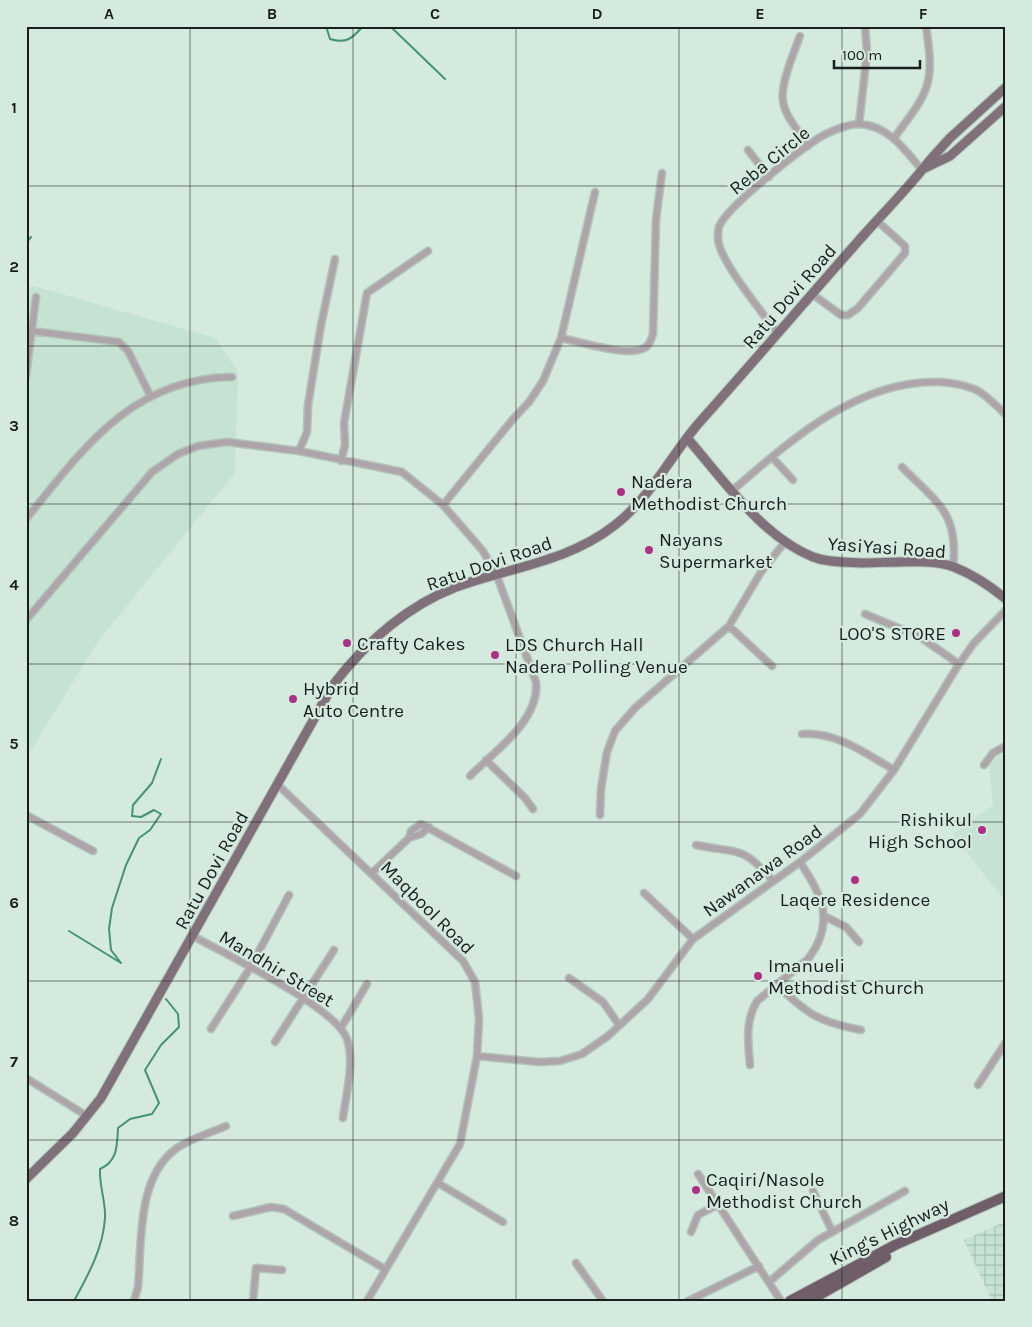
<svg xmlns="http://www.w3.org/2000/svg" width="1032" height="1327" font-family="Karla,sans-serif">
	<defs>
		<pattern id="industrial-grid" width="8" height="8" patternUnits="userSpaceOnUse" patternTransform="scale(1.25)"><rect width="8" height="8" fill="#c5e2d2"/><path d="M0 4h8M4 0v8" fill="none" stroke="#a8c1b4"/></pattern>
	</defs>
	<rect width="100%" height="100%" fill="#d5eade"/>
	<path fill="#c5e2d2" d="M34,286L215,338L238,372L235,473L99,640L30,752L26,749V288Z
		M1006,754V903L953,834L993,805L989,765L1000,755Z"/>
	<path fill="url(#industrial-grid)" d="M1006,1221V1301H992L964,1240Z"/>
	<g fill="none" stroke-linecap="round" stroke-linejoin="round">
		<path stroke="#429570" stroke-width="2" d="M326,26L330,39C346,44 352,39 363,26
			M390,26L445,79
			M26,243L31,237
			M69,931L121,963L111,950L109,929L112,908L126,865L139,838L150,830L161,814L154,810L141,817L132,816L133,805L152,783L161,759
			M74,1301C88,1275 103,1249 105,1218C106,1202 99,1186 100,1169C118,1161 117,1145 118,1128L130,1119L152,1114L159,1103L145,1070L161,1045L179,1027L178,1014L166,999"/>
		<defs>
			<path id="minor" d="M800,36C794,52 780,85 783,101C785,117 800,132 808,146
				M859,124L867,53L865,26
				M894,138C929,91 935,86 926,26
				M748,150L769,177
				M812,294L841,315H848L858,308L905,253V246L876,220
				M32,331L119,342L128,351L150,395
				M778,334C764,314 718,260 718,238C718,235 718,230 719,227C725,208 804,146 824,135C833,130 849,124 860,124C889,126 905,150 922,170
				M561,338C580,342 624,356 642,349C649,347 651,340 653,334L656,219L662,173
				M26,376L36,297
				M299,451L307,432L308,405L321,325L335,259
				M772,457L793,480
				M341,461L345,445L344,423L367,293L428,251
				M902,467C937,503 959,512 953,567
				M733,490C791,440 858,379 940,382C953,383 968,385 980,392C989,398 998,407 1006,415
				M443,505L513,419L529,402L543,381L561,338L595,192
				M26,519C83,449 132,378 232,377
				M865,614L920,637L959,664
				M26,620L152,472L178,454L198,446L227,442L299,451L402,472L443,505L483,551L497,576L536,682C540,720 495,751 470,776
				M729,626L772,666
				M802,734C837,732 865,753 894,770
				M486,760L525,798L533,809
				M984,765L993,753L1006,746
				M277,784L463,961L475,982L479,1018L477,1056L460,1144L367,1301
				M26,815L93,851
				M600,815L601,789L607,752L615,731L635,708L729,626L761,572L785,542
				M409,838L421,834L429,827
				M696,845C738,854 741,844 772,880
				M372,873L409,838L411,831L421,824L516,876
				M644,893L693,939
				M824,916L846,927L859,942
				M193,936C225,954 336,1007 347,1039C355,1062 346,1094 343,1118
				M569,978L603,1002L619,1025
				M777,985C807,1014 819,1022 861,1030
				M341,1028L367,984
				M211,1029L250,968L289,895
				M275,1042L334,950
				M477,1056L539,1062L560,1061L582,1054L608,1036L648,999L693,939L800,862L860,814L894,770L959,664L974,643L1006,610
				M750,1065C748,1042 745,1021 757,1001L808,959C836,922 822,896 800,862
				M26,1078L87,1116
				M978,1085L1006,1042
				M698,1174L781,1301
				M438,1183L503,1222
				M813,1191L832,1231
				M233,1216L271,1207L284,1209L385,1269
				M691,1232L698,1215L719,1204
				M576,1263L603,1301
				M769,1282L818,1240L905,1191
				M134,1301L138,1287C142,1243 136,1177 177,1148C192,1138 210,1133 226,1126
				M253,1301L256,1268L282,1270
				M688,1301L759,1266"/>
			<path id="major" d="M925,168L950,156L1006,106
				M687,438C723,479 761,536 813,557C829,563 846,562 862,563C888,563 930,558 954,567C972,574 990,586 1006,599
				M26,1179L73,1133L101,1098L333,685C366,642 405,607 456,587C511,567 568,562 615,525C650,498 670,457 698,424C751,365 802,305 854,246C879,217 907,190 930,160L950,138L1006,87"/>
			<path id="highway" d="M790,1301L895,1245L1006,1196
				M809,1301L886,1257"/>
		</defs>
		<use href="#minor" stroke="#b3c5bb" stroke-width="9"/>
		<use href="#major" stroke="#b3c5bb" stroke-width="11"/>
		<use href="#highway" stroke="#b3c5bb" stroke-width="12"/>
		<use href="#minor" stroke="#aea5aa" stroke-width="6"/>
		<use href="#major" stroke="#807079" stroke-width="9"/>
		<use href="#highway" stroke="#6f5e68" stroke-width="10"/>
	</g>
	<path fill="none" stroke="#181f1b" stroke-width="1" stroke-opacity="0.55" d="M190,26V1301M353,26V1301M516,26V1301M679,26V1301M842,26V1301M26,186H1006M26,346H1006M26,504H1006M26,664H1006M26,822H1006M26,981H1006M26,1140H1006"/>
	<g fill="#ab3185" stroke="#d5eade" stroke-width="2">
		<circle cx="621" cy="492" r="5"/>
		<circle cx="649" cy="550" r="5"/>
		<circle cx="956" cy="633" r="5"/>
		<circle cx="347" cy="643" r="5"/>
		<circle cx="495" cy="655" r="5"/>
		<circle cx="293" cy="699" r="5"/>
		<circle cx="982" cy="830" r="5"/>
		<circle cx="855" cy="880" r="5"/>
		<circle cx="758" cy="976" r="5"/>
		<circle cx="696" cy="1190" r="5"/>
	</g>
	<g text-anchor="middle" stroke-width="4.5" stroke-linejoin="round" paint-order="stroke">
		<g font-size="19" fill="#181f1b" stroke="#d5eade">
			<text transform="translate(769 160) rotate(-39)" y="7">Reba Circle</text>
			<text transform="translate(789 296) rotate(-49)" y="7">Ratu Dovi Road</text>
			<text transform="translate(887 547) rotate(4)" y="7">YasiYasi Road</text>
			<text transform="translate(489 563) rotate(-19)" y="7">Ratu Dovi Road</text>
			<text transform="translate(211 870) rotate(-61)" y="7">Ratu Dovi Road</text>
			<text transform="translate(762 870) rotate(-36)" y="7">Nawanawa Road</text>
			<text transform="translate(428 907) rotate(45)" y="7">Maqbool Road</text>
			<text transform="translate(277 968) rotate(31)" y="7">Mandhir Street</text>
			<text transform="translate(889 1231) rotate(-26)" y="7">King's Highway</text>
		</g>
		<g font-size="19" fill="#181f1b" stroke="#d5eade" text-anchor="start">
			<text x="631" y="488">Nadera<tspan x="631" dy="22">Methodist Church</tspan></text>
			<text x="659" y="546">Nayans<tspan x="659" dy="22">Supermarket</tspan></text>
			<text x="946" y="640" text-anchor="end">LOO'S STORE</text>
			<text x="357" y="650">Crafty Cakes</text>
			<text x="505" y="651">LDS Church Hall<tspan x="505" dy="22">Nadera Polling Venue</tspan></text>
			<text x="303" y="695">Hybrid<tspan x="303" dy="22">Auto Centre</tspan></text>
			<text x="972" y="826" text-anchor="end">Rishikul<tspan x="972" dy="22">High School</tspan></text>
			<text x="855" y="906" text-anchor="middle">Laqere Residence</text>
			<text x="768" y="972">Imanueli<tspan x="768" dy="22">Methodist Church</tspan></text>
			<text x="706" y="1186">Caqiri/Nasole<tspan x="706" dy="22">Methodist Church</tspan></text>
		</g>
	</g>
	<rect width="1032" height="1327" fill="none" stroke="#d5eade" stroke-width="55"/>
	<path d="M834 60v8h86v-8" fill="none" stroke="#181f1b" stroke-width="2.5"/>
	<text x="842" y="60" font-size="15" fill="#181f1b" stroke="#d5eade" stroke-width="4" paint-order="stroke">100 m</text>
	<rect x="28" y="28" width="976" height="1272" fill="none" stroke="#181f1b" stroke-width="2"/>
	<g font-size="16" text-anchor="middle" font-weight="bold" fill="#181f1b">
		<text x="109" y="19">A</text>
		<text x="272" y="19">B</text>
		<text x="435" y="19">C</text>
		<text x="597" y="19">D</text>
		<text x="760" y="19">E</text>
		<text x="923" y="19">F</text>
		<text x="14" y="113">1</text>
		<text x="14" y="272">2</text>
		<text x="14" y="431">3</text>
		<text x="14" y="590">4</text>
		<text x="14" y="749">5</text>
		<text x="14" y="908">6</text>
		<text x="14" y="1067">7</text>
		<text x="14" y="1226">8</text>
	</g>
</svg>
